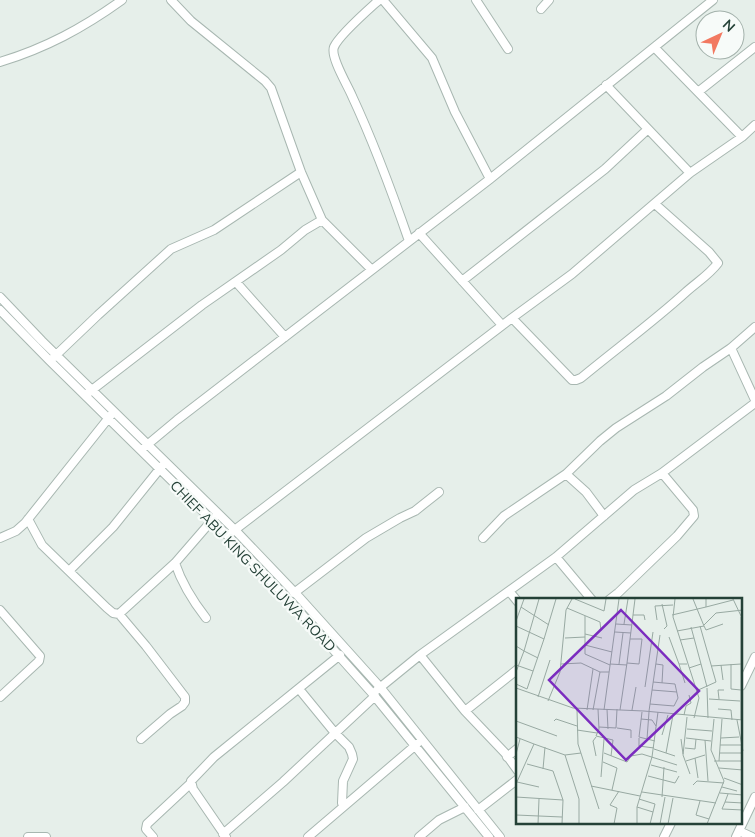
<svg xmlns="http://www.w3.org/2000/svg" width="755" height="837" font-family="Mulish,sans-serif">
	<rect width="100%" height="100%" fill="#e6efea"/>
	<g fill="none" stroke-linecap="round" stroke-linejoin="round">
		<defs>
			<path id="minor" d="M171,0L191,21L265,81L271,88L301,172L322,220L372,270
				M379,0C368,10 339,35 334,47C330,57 348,86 352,96C374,143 392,192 409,241
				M383,0L432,58L455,112L490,179
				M476,0L508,49
				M541,9L549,0
				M655,48L742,137
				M0,62C46,48 83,28 122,0
				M606,85L690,173
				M698,92L755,47
				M655,204L709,252L718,263C709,275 697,282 686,292C653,322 616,349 581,378L576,380H572L512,318L572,274L690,173L742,137L755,125
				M419,233L502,325
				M462,281L605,169L648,129
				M236,282L285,337
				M0,297L42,341L235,530L299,597L380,687L500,837
				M0,310L50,361L228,536L289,600L372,693L489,837
				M731,348L755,400
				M54,357L98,315L171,249L214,230L301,172
				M88,393L202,305L281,250L305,230L322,220
				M141,450L177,420L490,179L713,0
				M566,474L586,492L604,516
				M28,519L42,545L107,608L113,613L119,614L175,563L214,518
				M232,532L512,318
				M0,538L16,531L25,523L111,415
				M483,538L504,516L566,474L600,441L616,428L666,396L703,367L731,348L755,327
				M556,557L592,600
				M175,563C182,584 192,600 206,618
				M69,571L113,527L162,466
				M509,591L518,602
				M294,593L366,538L400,518L415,511L439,492
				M609,600L618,593L677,536L694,516L693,510L662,473
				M0,610L40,656L39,661L0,697
				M119,614L146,646L185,697V702L182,706L170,714L141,739
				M420,655L465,711L505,753L518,771
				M741,686L755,657
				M299,689L335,733L349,747L352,754L353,759L343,781L342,803L344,806
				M377,690L420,655L556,557L634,490L662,473L755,403
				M465,711L518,669
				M507,757L518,748
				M478,810L518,779
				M739,831L752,837
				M223,834L283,782L375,696
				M28,837H46
				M153,837L146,829L147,824L191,783
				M226,837L193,789L191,781L214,757L340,655
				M308,837L417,744
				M419,837L439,820L465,807
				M664,837L671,823
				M736,837L755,797"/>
		</defs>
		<use href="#minor" stroke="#a8b7b1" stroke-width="10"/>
		<use href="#minor" stroke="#fff" stroke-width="8"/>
	</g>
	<g text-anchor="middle" stroke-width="4.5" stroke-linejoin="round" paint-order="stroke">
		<g font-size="14" fill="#244137" stroke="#f7fbf9">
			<text transform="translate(253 566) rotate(46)" y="5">CHIEF ABU KING SHULUWA ROAD</text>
		</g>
	</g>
	<g transform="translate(516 598)">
		<rect width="226" height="226" fill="#e6efea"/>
		<path fill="none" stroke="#98a9a2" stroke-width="1" d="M59,1L88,13L90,1M159,1L157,19L183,100L178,120M217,1L226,20M146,6L151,28L148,31M5,9L33,27M190,9L217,2M51,10L84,24L85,33M117,17H128L129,22M156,17L190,9V1M69,18V36M225,19V122M141,22L139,8L157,7M0,23L8,1M100,26L116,27M108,26L112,1M188,27L200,15L227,12M0,28L28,41L40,1M188,28L190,32L207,26M161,33L188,28L177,1M99,34L115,35M153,39L163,66H171M49,40L69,39M86,40L69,36V56L94,67M114,41H126L123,66L111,65L119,1M164,42L178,40L175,29M69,47L96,54M0,48L8,53L23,1M45,66L65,65L84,74H93M94,66L111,67M103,66L107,35M140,66L147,67L146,85M163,66L169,85M185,66L191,89M215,66V91L225,92M0,67L17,73M205,67L207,82M195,68L225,66M173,70L185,66L178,40M0,74L8,53L22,60M0,86L11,91L28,41M129,89L137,34M0,90L57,110L128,113L227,122M191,90L192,120M136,92L161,94M180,93L200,84L184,28M22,99L34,62M193,101L224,103M203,101L202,92H208M32,103L44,74L50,12L56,1M134,106L158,108L162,100L159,86L137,84M82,111L83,131L80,138L97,142L95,158M91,111L92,131M202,111L215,112L216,122M61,112L62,146L83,211M71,112L77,71M77,112L84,74M88,112L103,1M104,112L111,65M116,112L120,89M133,113L144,37M126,114L123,139L139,143M168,117L170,108L175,105L173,97M171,119L167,157L174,176M125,121L136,122L140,128M221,122L227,153M0,123L41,138M38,123L40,121L61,128M83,129L100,130L101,111M101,130L115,132V140M171,131L196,133M61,132L81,135M146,137L152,117M0,139L18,146L0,186M80,139L77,143L80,158M123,140V148L138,150M170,140L195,143M205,140L223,139M131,141L133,114M165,141L167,156M189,142L192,183M18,146L49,157L63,201V226M204,147H225M169,150L179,151L180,141M138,151L159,158M88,155L111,164L115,158L126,156L161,167M150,155L157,117M204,155H227M0,156L4,141M49,157L65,155M179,160L182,180M170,163L189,157M198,163H203L206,121M203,163H227M87,164L101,170L96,192M11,166L37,173L47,202M135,167L161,174M203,170L227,172M27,171L29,149M132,178L159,185L163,178M85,179L88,141M208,180L227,187M1,184L23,189M177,187L181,183L208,185M75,188L124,198M206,189L221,193M126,194L200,205M204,195L227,197M212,196L209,204L227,205M0,199L47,202L46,226M146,199L148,169M123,201L139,206L134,226M184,203L180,217L193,221M209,204L206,211L227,212M121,209L137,214M0,217L46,219M22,226L23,201M98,226L101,210L94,207L103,193M121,226V209L136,159L142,114M144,226L149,199M152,226L157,200M191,226L208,183L195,152L198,121"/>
		<path fill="#7b2cbf" fill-opacity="0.15" stroke="#7b2cbf" stroke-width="2.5" d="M105,12L183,93L110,162L33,82Z"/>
		<rect width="226" height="226" fill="none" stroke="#244137" stroke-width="2.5"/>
	</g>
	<g transform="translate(720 35) rotate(44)"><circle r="24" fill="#f7fbf9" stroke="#a3b1ab"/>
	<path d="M0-4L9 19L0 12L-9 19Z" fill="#f27961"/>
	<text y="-8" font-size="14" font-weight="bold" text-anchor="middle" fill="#244137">N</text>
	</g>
</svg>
